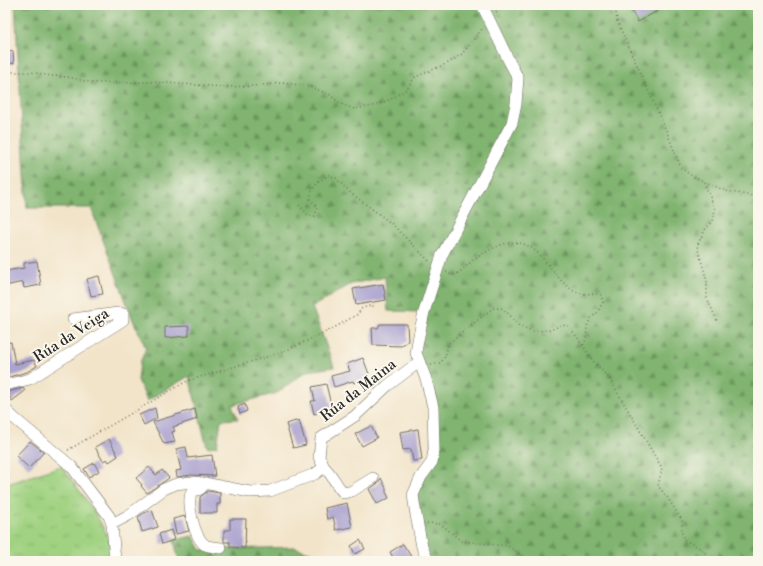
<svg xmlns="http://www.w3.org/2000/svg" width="763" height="566" font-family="'Libre Bodoni',serif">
	<defs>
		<pattern id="grass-tufts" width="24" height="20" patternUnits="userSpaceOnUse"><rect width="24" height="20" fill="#a0d281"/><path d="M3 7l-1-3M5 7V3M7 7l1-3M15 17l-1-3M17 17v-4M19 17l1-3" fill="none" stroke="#8ab470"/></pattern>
		<pattern id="forest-firs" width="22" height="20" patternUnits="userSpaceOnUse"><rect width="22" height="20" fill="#80b46f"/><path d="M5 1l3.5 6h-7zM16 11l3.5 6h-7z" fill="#69935b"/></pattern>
	</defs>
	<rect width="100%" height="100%" fill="#fbf7ec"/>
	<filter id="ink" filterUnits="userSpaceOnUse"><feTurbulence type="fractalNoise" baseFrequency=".025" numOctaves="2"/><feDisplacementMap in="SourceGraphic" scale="8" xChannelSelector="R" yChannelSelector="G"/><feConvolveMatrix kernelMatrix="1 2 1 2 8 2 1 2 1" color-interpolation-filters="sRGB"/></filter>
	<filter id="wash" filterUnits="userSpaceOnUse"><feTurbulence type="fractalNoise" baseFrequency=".012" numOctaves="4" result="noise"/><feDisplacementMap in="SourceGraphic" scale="16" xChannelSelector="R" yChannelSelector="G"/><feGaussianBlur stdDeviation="0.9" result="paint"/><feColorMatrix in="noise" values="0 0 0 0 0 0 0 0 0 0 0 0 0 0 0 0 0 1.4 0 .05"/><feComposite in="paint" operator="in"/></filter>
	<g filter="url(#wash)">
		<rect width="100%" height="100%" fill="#f2e4c9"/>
		<path fill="url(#grass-tufts)" stroke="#667e56" d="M61,466C80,491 111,530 115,561H5V485Z"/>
		<path fill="url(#forest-firs)" stroke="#56704d" d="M15,5H758V561H428L413,495L432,462L433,407L416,353L424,312L388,311L385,277L351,284L312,307L334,367L307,371L277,393L232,405L238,419L221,420L217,446L207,447L189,376L147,401L138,380L140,363L146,348L133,320L91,208H27Z
			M193,536L201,550L293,547L339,561H179L174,540Z"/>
		<g id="blocks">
			<path fill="#aba3cf" d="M644,5H656L659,10L638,22L632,12Z
				M13,51L14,63L5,65V53Z
				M37,261L41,285L24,288L23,282L5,286V271L24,268V263Z
				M99,276L103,294L91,296L87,279Z
				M383,284L386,300L356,305L353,289Z
				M380,324H407L408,341L401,346L373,345L372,328H378Z
				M189,326V336L165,338V327Z
				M11,342L15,364L34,360L37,366L27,372L5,378V343Z
				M363,358L369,374L365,376L366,379L354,383L353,381L334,387L331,376L350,371L347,364Z
				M326,384L332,409L314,414L311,401H315L312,387Z
				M23,388L25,391L12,401L7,392Z
				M245,404L247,411L240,414L238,407Z
				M155,408L157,418L144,425L139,415Z
				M195,409L197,419L173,427L175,431L172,432L175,442L164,444L153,422Z
				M299,420L306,445L293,448L286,424Z
				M371,426L377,438L362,446L355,434Z
				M418,429L422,460L413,461L411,449L403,450L400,432Z
				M109,439L118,456L109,462L107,459L103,461L95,447Z
				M30,441L44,452L29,468L16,456Z
				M186,447L188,458L212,455L215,476L191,475L177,477L176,471L181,470L176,449Z
				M94,463L99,471L89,477L84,469Z
				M149,467L156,475L162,470L169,478L147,493L141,486L142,485L136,478Z
				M381,478L386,488V492L389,498L377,504L369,489L377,484Z
				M208,491L220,493V504H217V513H200V497Z
				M347,503L352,527L336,530L333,517L327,519L325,508Z
				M152,510L158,527L142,532L138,517L144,513Z
				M185,516L189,531L176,534L173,519Z
				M230,519H246L245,548L230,547V542H224V530H230Z
				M171,530L174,540L162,544L159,534Z
				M360,540L365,549L355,554L351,546Z
				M403,544L414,561H395L390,552Z"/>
		</g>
	</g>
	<g filter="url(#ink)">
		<use href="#blocks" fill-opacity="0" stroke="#716c62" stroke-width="1"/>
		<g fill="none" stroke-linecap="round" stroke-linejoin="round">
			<defs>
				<path id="minor" d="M5,385L30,379L123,320V314L118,313L73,319
					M5,409L14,418L71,466L109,516L112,524L115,561
					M324,467C333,475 336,486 344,493L352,491L373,478
					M204,483C202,490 199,490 192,491C186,502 194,537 205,545C210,547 216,547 221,548
					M112,524L129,515L164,489L176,484L191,482L204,483L250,492L270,491L315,474L324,467L319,457L321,438L355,416L387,386L419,362
					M428,561L422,547L416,515L413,495L421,477L432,462L434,450L433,407L426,379L416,353L418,340L424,312L442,255L512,123L516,104L518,78L510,63L482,5"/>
			</defs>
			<use href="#minor" stroke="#716c62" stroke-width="12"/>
			<path stroke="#716c62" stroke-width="1.5" stroke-dasharray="1 3" stroke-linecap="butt" d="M615,5L617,21L666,130L681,168L692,176L726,191L758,197
				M496,12L503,5
				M5,75L13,72H31L51,76L68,77L93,83L151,82L225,87L253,86L282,83L308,86L330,95L341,104L354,109L373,106L389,100L407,89L415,77L448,63L462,54L482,29
				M704,182L715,209L713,221L706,228L697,246L707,281V298L718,323
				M299,205L309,216H315L317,207L310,199C312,185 318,182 329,175L336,178L348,191L392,224L429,261
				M446,272L452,275C461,273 465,267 472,261C481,254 491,249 501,245C538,231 549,277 574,291C583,296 593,292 601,295L603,302L597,313L591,318L587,326L586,339L583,346
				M431,365L440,363L444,359L449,343L493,308H501L509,314L519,326L533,331L550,330L562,325L568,326L577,337L593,361L609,378L662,468L658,486L667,497L682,520V533L684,540C695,545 705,549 710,561
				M68,450L187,381L283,352L332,329L358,314L361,309L368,306H376
				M427,523L441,524L461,541L508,546L530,561"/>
			<use href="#minor" stroke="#fff" stroke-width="11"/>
		</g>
	</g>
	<g text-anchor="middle" stroke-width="4" stroke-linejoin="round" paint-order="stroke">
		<g font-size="15" fill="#2b2b2b" stroke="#fbf7ec">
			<text transform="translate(71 335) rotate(-33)" y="5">Rúa da Veiga</text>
			<text transform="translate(358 390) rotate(-38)" y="5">Rúa da Maina</text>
		</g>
	</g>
	<rect width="763" height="566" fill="none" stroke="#fbf7ec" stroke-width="20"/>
</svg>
